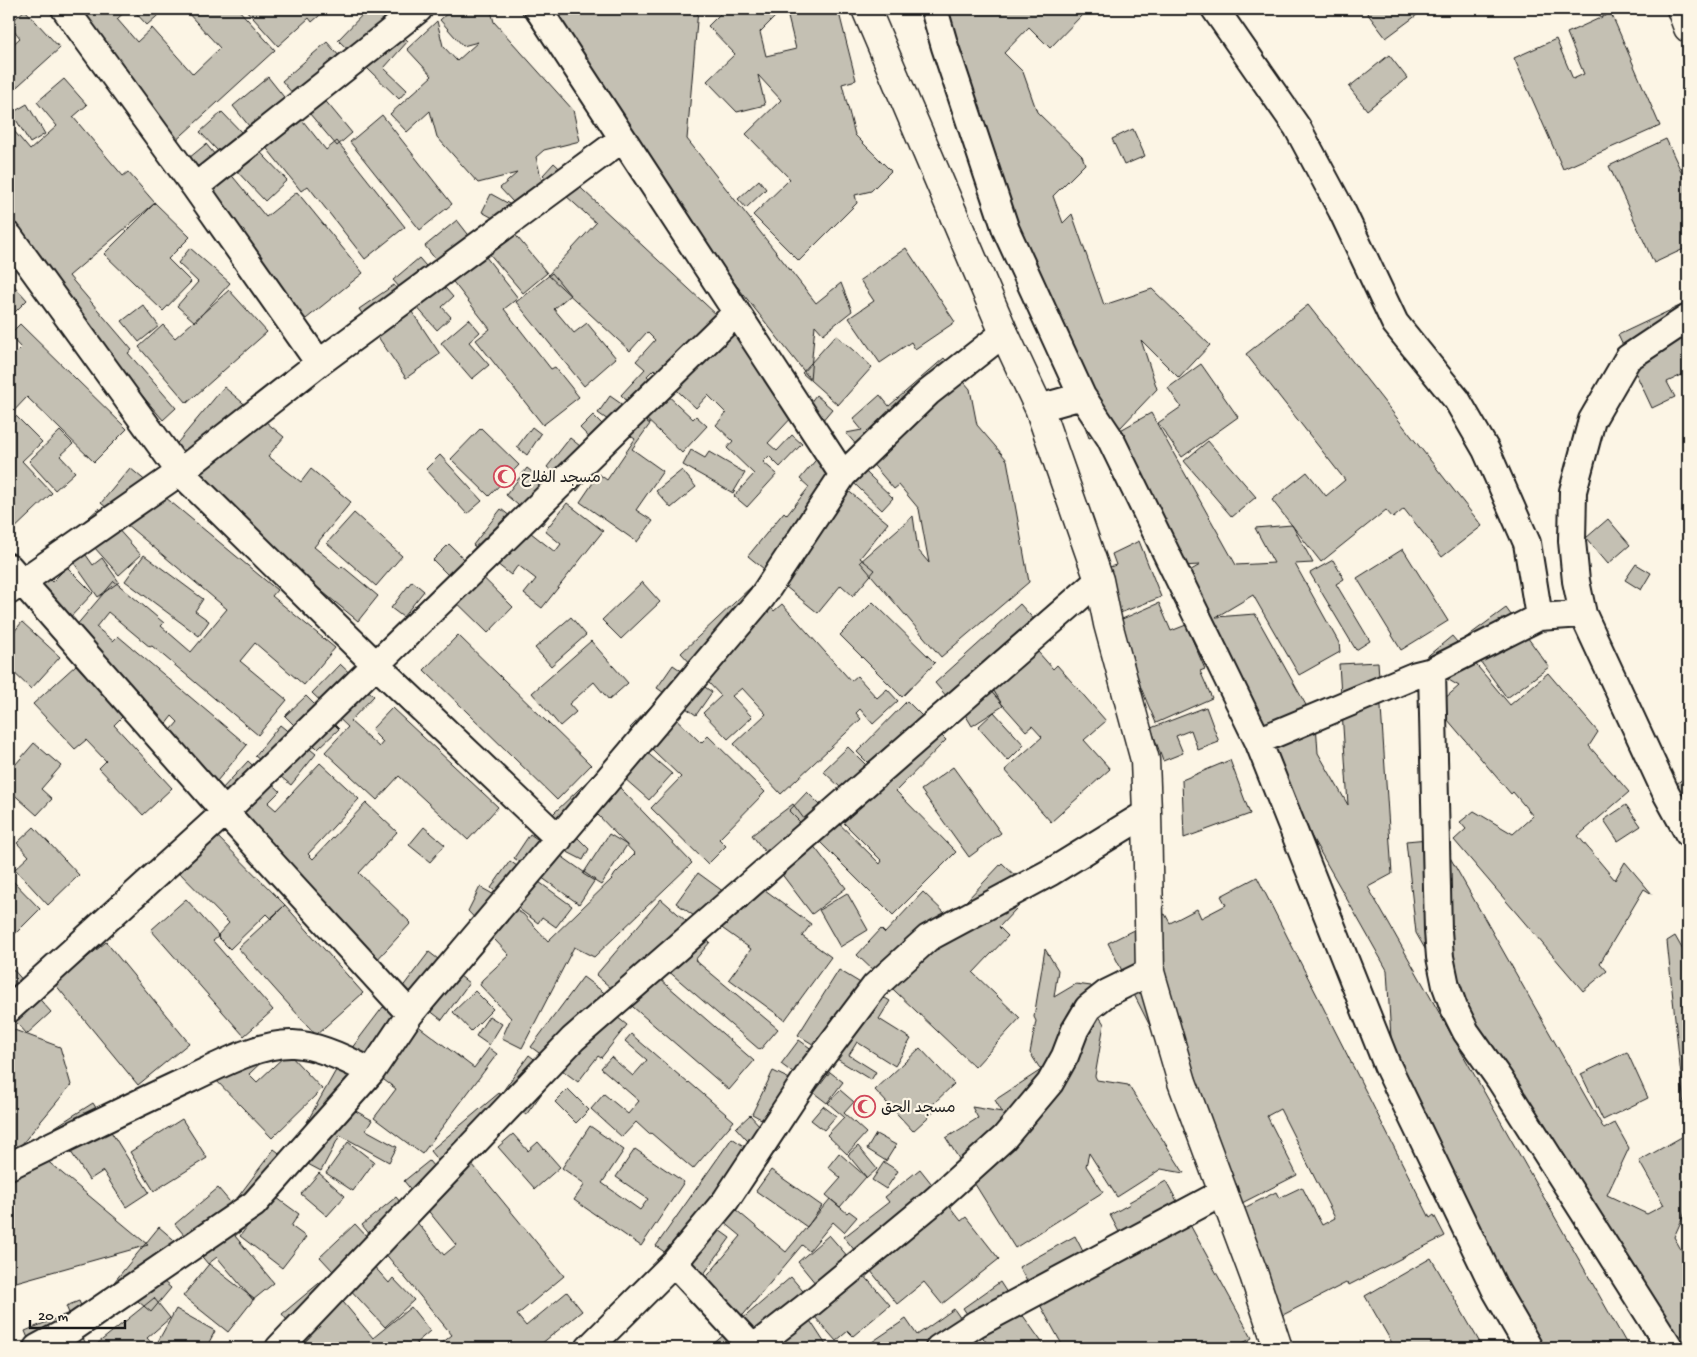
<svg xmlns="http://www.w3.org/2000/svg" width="1697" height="1357" font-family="'Gochi Hand','Playpen Sans Arabic',sans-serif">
	<rect width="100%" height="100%" fill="#fcf5e5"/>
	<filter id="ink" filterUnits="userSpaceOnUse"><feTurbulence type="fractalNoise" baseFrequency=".02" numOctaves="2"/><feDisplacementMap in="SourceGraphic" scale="10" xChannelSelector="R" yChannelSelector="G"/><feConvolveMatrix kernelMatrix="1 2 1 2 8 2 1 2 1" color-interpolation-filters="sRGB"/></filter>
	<g filter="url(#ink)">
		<path fill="#c4c0b3" stroke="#1c1c1c" d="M61,9H128L117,19L137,42L152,28L193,74L220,48L186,11L189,9H238L275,50L171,145L53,16Z
			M132,9H165L147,25Z
			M245,9H327L312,22L309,18L278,46Z
			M368,9H375L408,41L384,68L407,90L399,99L338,40Z
			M452,9H489L491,11L494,22L573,110L580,141L544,150L536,157L544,190L525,215L500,188L517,173L478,183L437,137L430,111L407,132L390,114L432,76L407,49L437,21L443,46L457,61L478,42L463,46L440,20Z
			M519,9H698L687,139L816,303L841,283L852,311L823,334L815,325L810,379Z
			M725,9H770L777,15L760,32L766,56L796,49L788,17L779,9H838L856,80L842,84L855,135L891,171L871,191L855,195L857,203L799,261L753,215L790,179L746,134L781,100L758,75L765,105L737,112L707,81L735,54L708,26Z
			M928,9H1078L1083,14L1050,48L1029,27L1004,53L1023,72L1037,112L1082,156L1085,164L1053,196L1063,223L1072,214L1104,305L1152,289L1210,345L1179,378L1141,340L1157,389L1121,427L1089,438L1043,305Z
			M1364,9H1425L1386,38Z
			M25,10L60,48L9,94V48L20,38L9,24Z
			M1611,13L1660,126L1563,169L1514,58L1556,39L1573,79L1584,74L1567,33Z
			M327,42L353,72L323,98L352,133L337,146L282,81Z
			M1389,55L1407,78L1367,110L1349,87Z
			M268,77L326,150L337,141L405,227L365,259L308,186L301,191L233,106Z
			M64,79L87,105L73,117L123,176L128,172L155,203L69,276L132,350L128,353L176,408L163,420L9,239V125L30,150L57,126L37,102Z
			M27,104L45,134L30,143L12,113Z
			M222,112L287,180L265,201L200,132Z
			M382,115L452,204L420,230L350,142Z
			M1133,129L1145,156L1124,165L1112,139Z
			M1666,139L1688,186V247L1654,263L1609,166Z
			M206,144L266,217L297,192L363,273L296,327L172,172Z
			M554,163L808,400L768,443L777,451L792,435L802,444L780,467L769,456L763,462L777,474L747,507L734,496L754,474L727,448L733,441L716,425L726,413L708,395L696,408L654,369L647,376L693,419L696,416L707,426L682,453L621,395L645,369L636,361L655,340L647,332L630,351L548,275L596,223L543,175Z
			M759,180L766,189L746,208L738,199Z
			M491,194L511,205L502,223L482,212Z
			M155,203L190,237L168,259L191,282L163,311L104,254Z
			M457,220L518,298L504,309L551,369L555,367L579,397L543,425L476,340L490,329L425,246Z
			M513,232L547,273L523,293L488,252Z
			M190,248L230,283L195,322L177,306L198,282L178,263Z
			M906,248L955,322L915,349L911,342L880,363L849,318L874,301L860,280Z
			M419,258L453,297L442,307L451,317L437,330L393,280Z
			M552,273L570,295L554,309L574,333L587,323L616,358L584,386L516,302Z
			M9,280L27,300L9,318Z
			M394,285L440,354L406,378L359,309Z
			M229,290L267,332L187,403L139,347L163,325L175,338Z
			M1688,302V377L1686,373L1667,382L1675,397L1652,408L1618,335Z
			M143,305L159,326L139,342L122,321Z
			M1308,305L1482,526L1442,557L1404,509L1393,518L1386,510L1321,562L1272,500L1307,472L1326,496L1345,480L1246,354Z
			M469,319L480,332L469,342L489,365L472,379L441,343Z
			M20,324L127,429L94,462L27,397L9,416V381L13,377L9,374V360L21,348L9,335Z
			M836,335L872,367L838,405L802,373Z
			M944,358L970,389L977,425L1007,460L1029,582L941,657L860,562L913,516L918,550L929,563L919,509L899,485L894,489L846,433L862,430L853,419L880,395L889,406Z
			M1201,364L1238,417L1182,457L1158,423L1181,407L1168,388Z
			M224,387L284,437L268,456L301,482L311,469L351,502L314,547L340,568L342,566L378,596L358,621L163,460Z
			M816,395L832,409L816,428L800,416Z
			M610,396L650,424L632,449L663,471L636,510L653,521L637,542L580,502L599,474L607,480L635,439L598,413Z
			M1151,413L1236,565L1274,563L1255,528L1292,525L1313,563L1295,564L1339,643L1340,652L1299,675L1253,595L1216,617L1255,614L1316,723L1318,753L1348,805L1339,664L1378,662L1392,874L1368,887L1629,1348H1532L1395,1106L1387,970L1168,583L1200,565L1181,566L1108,437Z
			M593,415L622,444L608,457L580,428Z
			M16,416L42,442L22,461L52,493L9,534V423Z
			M532,427L541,434L527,455L517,447Z
			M481,428L519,465L489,496L451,459Z
			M60,431L73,444L60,456L75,472L55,490L29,461Z
			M570,438L600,462L577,491L547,467Z
			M1208,441L1256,497L1232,517L1184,461Z
			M691,450L705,458L709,452L745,473L733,493L683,465Z
			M824,450L826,473L888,523L860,558L875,570L853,596L841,585L818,613L748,556L784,512L787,515L809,487L800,479Z
			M440,455L482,501L467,514L426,469Z
			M849,456L893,498L882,510L838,468Z
			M130,468L277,590L272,596L335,648L304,685L255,643L240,661L287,700L258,735L152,646L150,647L108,612L96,627L113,641L118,636L247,745L212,787L160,743L178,722L172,716L165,725L64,640L114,581L164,623L161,626L191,652L227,609L101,503Z
			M527,468L564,497L542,525L506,495Z
			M682,470L696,487L671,508L656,491Z
			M567,503L603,531L542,608L524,594L536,579L518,565L511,575L473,545L501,509L555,552L561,544L545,531Z
			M99,508L141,555L119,575L77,528Z
			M354,513L402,556L376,586L327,543Z
			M1608,519L1630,545L1608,564L1586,538Z
			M72,535L93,565L102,558L119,582L98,597L60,543Z
			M1139,541L1161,597L1115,615L1100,570L1116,565L1112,554Z
			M449,544L513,607L488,633L444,590L453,580L433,560Z
			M1403,549L1448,621L1401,650L1357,578Z
			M144,555L203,599L195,611L209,621L199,636L125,581Z
			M1333,560L1344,579L1336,584L1370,641L1356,650L1310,573Z
			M34,564L52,582L67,567L93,593L64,624L19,579Z
			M1636,564L1651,573L1641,590L1625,580Z
			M412,581L424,591L403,617L391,608Z
			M642,582L660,602L621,639L602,620Z
			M752,586L774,611L782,604L851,681L857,676L877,698L887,689L898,701L873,724L860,709L856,713L861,719L781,794L734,744L766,714L742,688L732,696L752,717L728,739L703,713L721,696L681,653Z
			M873,602L935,663L902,697L840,635Z
			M1159,603L1171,631L1186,625L1205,669L1200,671L1212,698L1156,723L1113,623Z
			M1020,604L1038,624L1024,636L1053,669L1057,665L1106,721L1084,740L1110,769L1051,822L1005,770L1042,737L1032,726L1026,731L987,687L960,712L935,683L996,628L995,627Z
			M1506,608L1549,667L1507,698L1464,639Z
			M571,617L586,635L551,666L535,648Z
			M22,622L60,657L31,689L9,668V638Z
			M458,635L591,765L557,800L424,670Z
			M1452,636L1510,705L1548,673L1598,732L1589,746L1629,792L1578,836L1615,880L1625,862L1652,894L1644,889L1600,963L1607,971L1583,991L1454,840L1466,829L1460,822L1474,811L1513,834L1533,816L1513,792L1511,794L1436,706L1459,686L1435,672L1424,659Z
			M591,641L628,683L609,700L594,682L569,704L576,712L560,726L532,693Z
			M340,664L374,696L350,721L379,747L383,742L371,730L392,708L498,807L468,840L399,776L377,800L325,752L348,727L312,693Z
			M76,665L123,716L114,725L172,788L143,815L99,768L106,761L86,740L75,749L33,704Z
			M673,665L712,692L696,715L657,688Z
			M994,691L1003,706L972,726L963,711Z
			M306,696L339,729L318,749L285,716Z
			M657,700L701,743L708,736L765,792L719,839L726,846L708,864L651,808L681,777L630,728Z
			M907,701L946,740L896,791L956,852L893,915L789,811L807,792L880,864L882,861L839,818L862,796L847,781L841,788L823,771L848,747L874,773L876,771L857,752Z
			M1206,707L1219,742L1198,750L1191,730L1176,736L1183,753L1163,761L1151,728Z
			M994,712L1024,745L1008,761L978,727Z
			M280,725L316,754L291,785L255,756Z
			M630,738L672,774L649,800L608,764Z
			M34,743L61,766L41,789L52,799L37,815L9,790V772Z
			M1230,760L1250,814L1184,838L1182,780Z
			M248,761L280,791L268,803L276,810L320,763L359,799L308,854L313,859L366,803L397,832L359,873L411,923L374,963L207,805Z
			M953,767L1001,833L969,857L921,790Z
			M601,768L692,863L594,957L574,947L522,1048L502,1038L511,1018L480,985L482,980L509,955L468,911L480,887L491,893L501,903L523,914L548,941L612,879L615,874L635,854L598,815L576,836L589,849L583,860L532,834Z
			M1688,775V830L1663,794Z
			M793,804L813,831L806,836L846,888L812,914L752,835Z
			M1626,805L1641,826L1618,841L1604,820Z
			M206,825L285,905L271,919L266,914L230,949L217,936L229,923L169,862Z
			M34,827L79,875L48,905L15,869L29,856L17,843Z
			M424,827L445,845L430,862L409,845Z
			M530,834L595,880L579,904L514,858Z
			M609,834L627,845L601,885L583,874Z
			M1439,838L1604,1129L1615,1123L1629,1148L1607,1195L1647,1214L1664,1205L1639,1161L1687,1134L1688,1137V1206L1674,1237L1688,1262V1348H1652L1416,933L1406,841Z
			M510,861L572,906L556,927L542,917L538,923L491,888Z
			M1002,863L1032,892L999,927L1008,936L973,973L1020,1018L975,1067L857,955L881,929L885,933L923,892L950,918Z
			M698,873L746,908L761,887L811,924L802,936L831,957L785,1020L729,979L751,949L712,921L708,926L676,903Z
			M1257,877L1430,1218L1434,1215L1445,1236L1349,1285L1348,1282L1271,1321L1220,1220L1276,1192L1279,1198L1302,1187L1322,1225L1335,1218L1280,1109L1267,1116L1297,1175L1240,1204L1108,943L1165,914L1170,923L1197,909L1201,918L1226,905L1221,896Z
			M11,879L40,909L9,940V882Z
			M847,893L868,930L840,947L819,910Z
			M186,899L219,936L213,941L273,1010L244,1036L151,930Z
			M661,899L710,942L695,960L778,1029L760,1050L659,963L652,972L754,1061L729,1090L596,975Z
			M285,905L363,993L316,1035L238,948Z
			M1675,936L1688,959V1107L1684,1105L1667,941Z
			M106,942L189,1043L138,1085L55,984Z
			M1045,949L1058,970L1054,997L1076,984L1091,986L1103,1005L1095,1010L1104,1024L1095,1076L1097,1080L1128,1085L1184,1173L1161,1169L1117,1197L1089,1153L1086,1166L1103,1192L1015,1248L946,1138L978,1118L972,1107L1002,1112L995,1100L1041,1070L1030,1053L1036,1021L1034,1017Z
			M429,952L469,983L442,1020L425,1007L413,1022L474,1068L489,1048L497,1054L422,1154L374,1118L396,1089L348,1053L383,1007L386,1009Z
			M10,966L51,1012L27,1034L9,1014V968Z
			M839,970L890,1001L879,1019L911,1039L895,1066L857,1042L849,1055L876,1072L871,1080L798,1035Z
			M583,977L614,1000L607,1009L627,1025L601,1058L598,1056L578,1082L531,1047Z
			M475,991L493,1009L471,1031L453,1012Z
			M489,1016L502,1024L489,1045L476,1036Z
			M9,1028L60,1047L71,1085L17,1150L9,1142Z
			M631,1034L688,1083L689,1082L734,1121L693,1169L651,1133L649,1134L636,1122L622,1137L591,1109L604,1094L628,1114L639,1101L601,1068L611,1057L633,1076L647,1060L625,1041Z
			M254,1035L271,1053L249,1074L257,1082L288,1053L322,1089L272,1138L212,1076Z
			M799,1040L827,1060L809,1085L781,1064Z
			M920,1048L954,1084L932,1105L937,1109L913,1131L875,1090Z
			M1627,1052L1648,1098L1603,1120L1581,1074Z
			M529,1055L555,1075L526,1115L500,1095Z
			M344,1056L372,1072L352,1109L372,1120L366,1130L397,1147L389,1162L340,1135L321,1171L289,1154Z
			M773,1071L794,1081L778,1128L752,1114Z
			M830,1072L843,1082L827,1103L814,1093Z
			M568,1089L589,1110L576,1123L555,1102Z
			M840,1090L854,1102L844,1113L866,1133L847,1154L827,1135L844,1117L828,1103Z
			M499,1093L519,1117L468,1159L564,1276L517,1315L526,1326L567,1292L582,1311L536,1348H436L452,1335L362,1225L396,1197L444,1255L456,1245L404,1181L429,1161L443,1178L449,1174L430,1151Z
			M93,1103L149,1192L126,1207L103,1171L89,1180L55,1127Z
			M823,1106L836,1116L824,1130L811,1120Z
			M750,1115L780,1148L766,1161L736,1128Z
			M182,1119L207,1158L154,1191L130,1152Z
			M590,1126L624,1150L602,1183L640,1210L648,1199L616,1177L635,1149L684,1182L641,1246L574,1200L585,1184L562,1168Z
			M513,1134L528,1151L538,1142L560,1167L535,1189L498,1147Z
			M876,1134L896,1145L886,1161L867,1149Z
			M732,1138L768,1163L750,1187L712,1225L730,1238L701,1278L656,1246Z
			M348,1142L374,1162L353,1191L326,1173Z
			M858,1146L877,1169L867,1178L848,1155Z
			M274,1149L300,1169L277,1198L299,1214L291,1226L306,1237L282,1268L240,1236L258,1212L238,1197Z
			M839,1153L866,1177L840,1207L826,1195L841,1178L828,1167Z
			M45,1159L148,1245L9,1284V1169Z
			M884,1162L898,1171L886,1189L872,1180Z
			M920,1169L961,1221L966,1217L999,1259L942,1304L924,1282L897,1304L844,1237L889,1202L885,1197Z
			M771,1170L822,1206L807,1227L756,1191Z
			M319,1173L345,1196L327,1216L301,1194Z
			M1166,1181L1252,1338L1234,1348H1064L1019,1267L1075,1236L1091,1267L1127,1247L1110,1215L1130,1204L1129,1202Z
			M218,1188L235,1208L233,1209L247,1226L235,1236L274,1283L253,1300L217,1257L208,1264L175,1224Z
			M830,1199L847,1213L849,1211L857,1217L844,1232L833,1222L809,1251L802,1245L739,1320L699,1286L741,1236L724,1222L735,1209L786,1252Z
			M355,1224L382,1253L371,1263L389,1283L393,1278L414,1300L385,1327L320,1257Z
			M159,1227L180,1245L155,1274L171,1288L151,1312L127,1292L110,1287Z
			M829,1235L890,1305L853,1336L848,1331L836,1341L808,1309L825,1295L798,1262Z
			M1431,1258L1483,1348H1409L1407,1345L1402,1348H1395L1365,1296Z
			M209,1264L254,1299L228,1332L183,1296Z
			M791,1277L808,1297L749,1348H713L711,1346Z
			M324,1279L373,1338L411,1307L430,1331L416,1343L420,1348H310L282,1314Z
			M1000,1282L1009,1296L1046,1348H990L963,1308Z
			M154,1298L170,1318L147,1338L156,1348H92Z
			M79,1301L92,1332L82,1336L88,1348H32L25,1331L69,1313L66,1306Z
			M176,1309L215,1331L206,1348H163L156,1345Z
			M954,1309L981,1348H872L869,1344L906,1319L917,1335Z
			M807,1316L828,1348H785L777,1335Z"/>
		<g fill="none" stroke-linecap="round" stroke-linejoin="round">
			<defs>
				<path id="minor" d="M65,9L195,187L319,363
					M538,9L843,475
					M934,9L945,47L1006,230L1082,396
					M1215,9L1297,127L1342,211L1395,323L1457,400L1486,450L1527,543L1539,617
					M195,187L419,9
					M9,236L180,472L375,664L559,839
					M1688,318L1628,358L1592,420L1573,491L1572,541L1576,581L1583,614L1666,793L1688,833
					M1039,408L1082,396L1110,438L1258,741L1387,1065L1496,1291L1529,1348
					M9,567L225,812L410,1014
					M9,591L180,472L319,363L622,139
					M1432,671L1438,931L1440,957L1446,986L1454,1008L1466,1032L1500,1080L1670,1348
					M1258,741L1416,675L1432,671L1539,617L1583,614
					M9,1009L225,812L736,313
					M9,1166C69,1137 129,1107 190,1079C220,1065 260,1043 293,1044C318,1045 349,1060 371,1072
					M674,1263L753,1348
					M37,1348L70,1330L254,1204L371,1072L410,1014L762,597L843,475L929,392L1004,333
					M279,1348L573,1039L1099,580
					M589,1348L674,1263L726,1200L811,1071L875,986L928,938L1051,872L1147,813
					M753,1348L811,1303L933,1202L1004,1138L1050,1083L1065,1056L1075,1030L1088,1008L1107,993L1150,972
					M939,1348L976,1324L1224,1192"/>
				<path id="tertiary" d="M866,9L1004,333L1039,408L1099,580L1108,624L1145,760L1147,813L1150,972L1182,1082L1254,1275L1278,1348"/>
				<path id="secondary" d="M1681,9L1688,28"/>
			</defs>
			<use href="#minor" stroke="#1c1c1c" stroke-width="30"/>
			<use href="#tertiary" stroke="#1c1c1c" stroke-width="31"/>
			<use href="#secondary" stroke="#1c1c1c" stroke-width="31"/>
			<use href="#minor" stroke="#fcf5e5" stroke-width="26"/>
			<use href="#tertiary" stroke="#fcf5e5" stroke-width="28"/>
			<use href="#secondary" stroke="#fcf5e5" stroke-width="28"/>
		</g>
	</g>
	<defs>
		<symbol id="mosque-ring" viewBox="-11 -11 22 22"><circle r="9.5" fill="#fcf5e5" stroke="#d1495b" stroke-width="1.5"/><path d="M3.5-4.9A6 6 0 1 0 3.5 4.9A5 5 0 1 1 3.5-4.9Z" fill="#d1495b"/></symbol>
	</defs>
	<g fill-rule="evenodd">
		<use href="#mosque-ring" x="492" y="464" width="25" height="25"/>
		<use href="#mosque-ring" x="852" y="1094" width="25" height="25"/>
	</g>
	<g text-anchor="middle" stroke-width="4.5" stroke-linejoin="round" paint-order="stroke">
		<g font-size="16" fill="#1c1c1c" stroke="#fcf5e5" text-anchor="start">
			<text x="521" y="482">مسجد الفلاح</text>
			<text x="881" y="1112">مسجد الحق</text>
		</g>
	</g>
	<rect width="1697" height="1357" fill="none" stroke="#fcf5e5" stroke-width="30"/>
	<rect x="15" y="15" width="1667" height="1327" fill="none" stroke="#1c1c1c" stroke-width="2" filter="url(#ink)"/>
	<path d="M30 1320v8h95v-8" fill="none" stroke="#1c1c1c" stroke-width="2.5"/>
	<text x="38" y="1320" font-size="15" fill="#1c1c1c" stroke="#fcf5e5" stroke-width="4" paint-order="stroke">20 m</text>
</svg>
